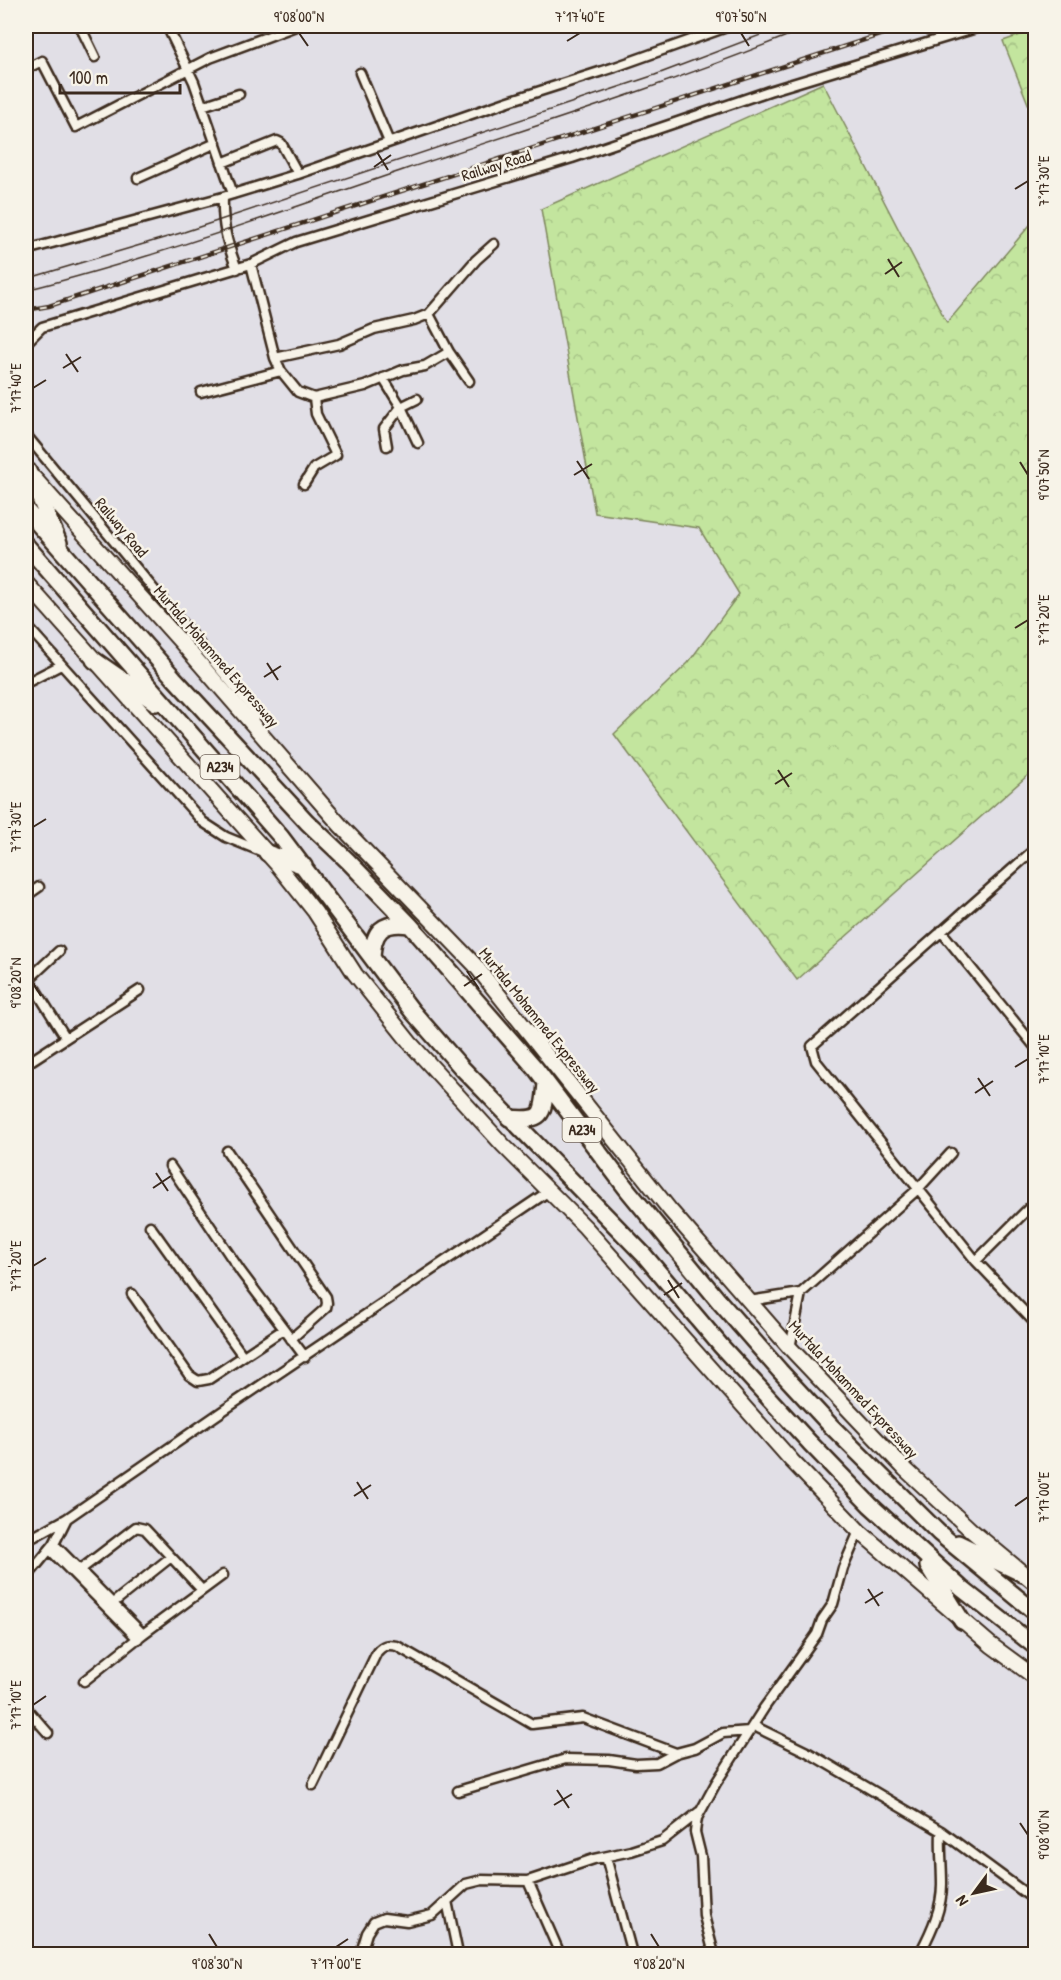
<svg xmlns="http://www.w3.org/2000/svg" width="1061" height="1980" font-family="'Patrick Hand',sans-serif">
	<defs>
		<pattern id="forest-crowns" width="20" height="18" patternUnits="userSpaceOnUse" patternTransform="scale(1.5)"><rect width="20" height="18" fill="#c3e59e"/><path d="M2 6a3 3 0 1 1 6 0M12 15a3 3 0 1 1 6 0" fill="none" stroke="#a8c588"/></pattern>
	</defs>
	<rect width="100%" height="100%" fill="#e1dfe6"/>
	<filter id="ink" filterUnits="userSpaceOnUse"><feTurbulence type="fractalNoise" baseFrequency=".0167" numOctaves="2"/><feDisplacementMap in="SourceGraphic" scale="12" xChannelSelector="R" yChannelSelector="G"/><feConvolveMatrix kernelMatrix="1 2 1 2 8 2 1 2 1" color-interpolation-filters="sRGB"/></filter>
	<g filter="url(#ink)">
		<path fill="url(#forest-crowns)" stroke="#7f885e" stroke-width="1.5" d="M1035,30H1036L1035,121L1003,41Z
			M823,83L947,323L1035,219L1036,768L797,980L614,734L688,663L739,594L699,528L595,513L541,209Z"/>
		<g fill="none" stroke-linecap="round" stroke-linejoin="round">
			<defs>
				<path id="minor" d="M80,26L95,57
					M167,26L194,82L233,194
					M26,69L42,61L76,127L210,58L296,26
					M360,73L389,142
					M202,106L239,94
					M222,163L277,141L281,143L298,174
					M138,178L216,143
					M223,197C222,225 227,243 237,269
					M26,250L223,197L298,174L509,101L615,67L730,26
					M251,264L275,358L339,344L374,329L414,320L429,314L476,260L494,244
					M26,343L42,327L251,264L296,242L572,158L769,91L983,26
					M449,352L469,381
					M275,358L281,371L298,392L314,398L365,386L403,370L425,366L449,352L429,314
					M383,378L401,407L417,399
					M201,392L281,371
					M26,435L257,714L250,721
					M387,446L384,429L401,407L418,443
					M304,484L314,468L336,455L316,414L314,398
					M26,625L203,822L226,837L263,852
					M26,683L61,665
					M1036,848L812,1046L816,1061L976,1261L1036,1201
					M26,896L39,887
					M941,931L1036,1048
					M29,979L59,951
					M26,981L29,979L66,1038
					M26,1064L140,990
					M227,1151L326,1297L327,1303L326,1308L291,1339
					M170,1166L241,1272L305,1357
					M150,1226L243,1356
					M976,1261L1036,1324
					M132,1294L189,1375L198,1381L209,1379L284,1329
					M749,1301L801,1293L918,1189L951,1153
					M790,1348L801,1293
					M26,1541L66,1519L221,1412L549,1191
					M54,1544L143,1634
					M50,1550L138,1639
					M80,1570L136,1527L145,1529L202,1590
					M26,1578L54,1544L66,1520
					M113,1603L171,1557
					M84,1681L143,1634L223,1575
					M26,1708L48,1733
					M754,1726L809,1753L941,1831L1036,1901
					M313,1785L377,1652C383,1645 387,1644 397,1646L532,1724L583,1718L676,1753
					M458,1791L566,1759L609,1760L636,1764L657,1763L676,1753L695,1748L723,1733L750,1731
					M606,1857L632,1954
					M528,1881L560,1954
					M447,1901L458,1954
					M921,1951C932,1930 942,1908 942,1884C942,1866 940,1849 941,1831
					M366,1954L363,1946L367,1933L374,1922L384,1918L407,1921L432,1915L466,1884L482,1880L528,1881L594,1859L631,1851L662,1841L699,1812
					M714,1954L704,1916L701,1856L695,1832L697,1818L716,1783L764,1708L817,1634L822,1620L833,1604L843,1568L859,1531"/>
				<path id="trunk" d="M34,478L181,642L341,826L475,965L670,1210L790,1348L905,1469L972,1531L1036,1584
					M26,583L276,863L315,912L355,974L411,1044L503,1145L585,1227L792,1461L859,1531L991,1645L1036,1678"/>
				<path id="motorway" d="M28,471L59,543
					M26,510L174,678L307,822L348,861L410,925L468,991L536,1069L626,1188L718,1300L780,1371L831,1426L939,1533L1036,1613
					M26,545L281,837L412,1011L461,1067L644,1255L721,1346L810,1443L870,1505L961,1588L1036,1647
					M94,660L156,703
					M267,853L304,866
					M372,958C373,931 382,921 410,925
					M509,1118C544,1121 543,1116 546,1083
					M958,1543L1023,1574
					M928,1566L962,1621"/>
			</defs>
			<use href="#minor" stroke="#3b2a1e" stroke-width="13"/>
			<use href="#trunk" stroke="#3b2a1e" stroke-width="18"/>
			<use href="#motorway" stroke="#3b2a1e" stroke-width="20"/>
			<use href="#minor" stroke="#f7f3e8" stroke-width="8"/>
			<use href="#trunk" stroke="#f7f3e8" stroke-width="14"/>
			<use href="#motorway" stroke="#f7f3e8" stroke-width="15"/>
			<path stroke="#3b2a1e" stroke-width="1.5" d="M26,279L184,232L655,75L784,26
				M26,290C154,258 280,212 406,169C542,124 679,81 811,26"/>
			<defs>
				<path id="rail" d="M26,310L49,306L907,26"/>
			</defs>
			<use href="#rail" stroke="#3b2a1e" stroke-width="4.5"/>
			<use href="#rail" stroke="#f7f3e8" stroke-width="2" stroke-dasharray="7" stroke-linecap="butt"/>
		</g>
	</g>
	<path fill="none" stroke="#3b2a1e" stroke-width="2" d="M299,33L308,46M741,33L749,46M567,41L580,33M377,152L388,170M374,167L391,155M1015,189L1028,181M888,259L899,277M885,274L902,262M66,354L78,372M63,368L81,357M33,388L46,380M577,461L589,479M1020,462L1028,475M574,475L592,464M1015,628L1028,620M267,663L278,680M264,677L281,666M778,770L789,787M775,784L792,773M33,827L46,819M467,971L479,989M33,983L41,996M464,986L482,974M1015,1067L1028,1059M978,1078L990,1096M975,1093L993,1081M156,1173L168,1191M153,1188L171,1176M33,1266L46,1258M668,1280L679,1298M664,1295L682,1283M357,1482L368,1499M354,1496L371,1485M1015,1506L1028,1497M868,1589L879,1606M865,1603L883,1592M33,1705L46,1696M557,1790L569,1808M554,1805L572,1794M1020,1823L1028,1835M209,1934L217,1947M651,1934L659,1947M336,1947L348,1939"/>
	<g text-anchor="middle" stroke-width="5" stroke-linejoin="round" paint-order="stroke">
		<g fill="#f7f3e8" stroke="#73665b" stroke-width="1.5">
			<rect x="200.5" y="755" width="39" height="24" rx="4.5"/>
			<rect x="562.5" y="1118" width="39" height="24" rx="4.5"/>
		</g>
		<g font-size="15" font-weight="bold" fill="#3b2a1e">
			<text x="220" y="772">A234</text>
			<text x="582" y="1135">A234</text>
		</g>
		<g font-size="16" fill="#3b2a1e" stroke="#f7f3e8">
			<text transform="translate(496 165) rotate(-17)" y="6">Railway Road</text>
			<text transform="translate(122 527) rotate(50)" y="6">Railway Road</text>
			<text transform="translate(217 656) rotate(49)" y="6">Murtala Mohammed Expressway</text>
			<text transform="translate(540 1020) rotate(51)" y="6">Murtala Mohammed Expressway</text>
			<text transform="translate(854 1389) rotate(47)" y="6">Murtala Mohammed Expressway</text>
		</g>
	</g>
	<rect width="1061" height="1980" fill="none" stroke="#f7f3e8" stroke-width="66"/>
	<g transform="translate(974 1893) rotate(237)" stroke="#f7f3e8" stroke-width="4.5" paint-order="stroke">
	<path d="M0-4.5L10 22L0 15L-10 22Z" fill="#3b2a1e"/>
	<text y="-9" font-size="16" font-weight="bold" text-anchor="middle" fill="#3b2a1e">N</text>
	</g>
	<path d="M60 84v9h120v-9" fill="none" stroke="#3b2a1e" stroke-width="3"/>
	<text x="69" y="84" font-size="18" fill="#3b2a1e" stroke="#f7f3e8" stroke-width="4.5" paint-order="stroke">100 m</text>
	<rect x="33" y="33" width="995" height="1914" fill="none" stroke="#3b2a1e" stroke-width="2"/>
	<g font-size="15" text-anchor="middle" fill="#3b2a1e">
		<text x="299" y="22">9°08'00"N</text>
		<text x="580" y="22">7°17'40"E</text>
		<text x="741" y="22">9°07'50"N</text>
		<text transform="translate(1044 181) rotate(-90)" y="5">7°17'30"E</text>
		<text transform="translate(16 388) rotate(-90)" y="5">7°17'40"E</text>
		<text transform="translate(1044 475) rotate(-90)" y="5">9°07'50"N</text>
		<text transform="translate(1044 620) rotate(-90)" y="5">7°17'20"E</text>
		<text transform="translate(16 827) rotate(-90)" y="5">7°17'30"E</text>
		<text transform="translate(16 983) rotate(-90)" y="5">9°08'20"N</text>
		<text transform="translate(1044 1059) rotate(-90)" y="5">7°17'10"E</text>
		<text transform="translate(16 1266) rotate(-90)" y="5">7°17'20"E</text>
		<text transform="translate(1044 1497) rotate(-90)" y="5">7°17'00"E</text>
		<text transform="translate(16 1705) rotate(-90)" y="5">7°17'10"E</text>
		<text transform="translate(1044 1835) rotate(-90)" y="5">9°08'10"N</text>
		<text x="217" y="1969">9°08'30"N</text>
		<text x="336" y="1969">7°17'00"E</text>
		<text x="659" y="1969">9°08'20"N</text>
	</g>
</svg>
